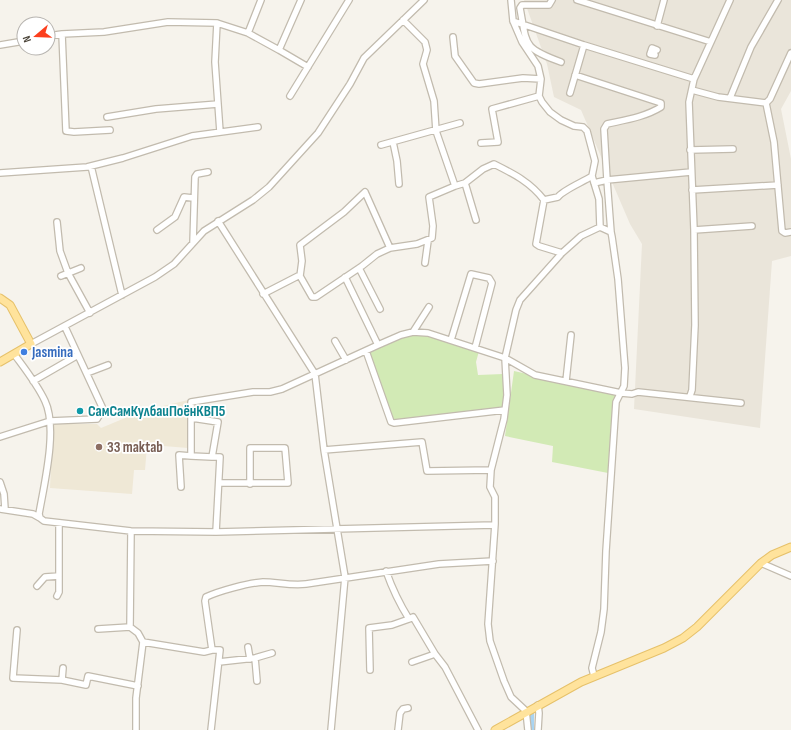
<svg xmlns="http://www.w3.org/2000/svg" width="791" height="730" font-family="'Sofia Sans Condensed',sans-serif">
	<rect width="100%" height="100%" fill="#f6f3ec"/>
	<path fill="#eae5da" d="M524,0H791V91L781,109L791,159V256L772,261L760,428L634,409L642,244L630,224L581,110L554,97L547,64Z"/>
	<path fill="#efe8d6" d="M188,400V448L151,445L147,446L145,470H134L132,494L50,488L53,424H97L101,428L142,411Z"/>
	<path fill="#d2eab5" d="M416,334L436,337L479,351L476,362L478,375L503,374V409L393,421L368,351L393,340Z
		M514,371L616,394L608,473L552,462L553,446L505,436Z"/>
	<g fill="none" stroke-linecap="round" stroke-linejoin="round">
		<path stroke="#a9d4f2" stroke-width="4" d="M532,712V730"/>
		<defs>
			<path id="minor" d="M301,0L279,50L308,67
				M511,0L513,21L522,42L538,66L541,79L539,96L542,102L550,112L561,120L574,126L583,127L587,131L595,161L592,176L599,199L600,227L581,236L562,253L520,300L516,310L505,358L507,395L504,419L491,470L490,487L495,497V524L488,624L490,641L504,681L511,697L526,711L528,730
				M552,0L549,5H522L520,8C527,46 523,48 561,62
				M577,0L711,42
				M513,21L584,45L694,79
				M217,23L248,33L279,50
				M657,26L664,0
				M248,33L261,0
				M62,34L66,131L74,132L110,130
				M48,36L62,34L104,32L168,22L217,23L215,62L220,132
				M453,37L455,56L474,83L479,84L523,78L541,79
				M0,45L24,41
				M655,55L650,54L652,48L657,50
				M575,75L661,103V107C645,117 625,120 607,124L604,129L607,180L691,172
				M692,90L718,97L766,103L774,142L782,231L785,233L791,232
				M570,93L584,45
				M290,96L349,0
				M730,98L751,47L778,0
				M766,103L770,99L791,53
				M107,117L156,109L218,104
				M393,142L397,161L399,184
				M481,143L498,142L492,109L539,96
				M381,145L460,123
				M690,150L733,149
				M91,166L122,295
				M0,173L87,167L123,158L192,136L258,127
				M465,183L483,169L494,164C514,174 530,182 544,200L536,244L539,246L562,253
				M594,183L607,180L611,232
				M455,186L465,183L476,220
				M692,190L778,185
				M544,200L558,197C563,190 583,182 592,176
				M218,221L315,374L324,450L345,577L331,730
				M57,222L60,251L68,273L90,313
				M157,230L175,217L184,197L193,198
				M694,230L752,226
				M193,243L195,177L197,174L208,172
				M425,263L428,241
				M359,268L380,309
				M61,276L81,268
				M300,276L302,261L300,245L344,212L365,192L390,248
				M345,277L378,345
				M263,294L298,276H300L312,297H316L362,266L377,254L390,248L417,244L432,238L433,226L429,197L455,186L436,131L434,101L423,64L427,50L425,42L403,20
				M413,332L429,307
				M451,340L471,274L489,278L492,283L475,348
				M335,341L346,360
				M31,344L155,277L174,264L204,231L253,200L269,187L318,133L350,84L364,58L424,0
				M366,351L391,422L394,423L505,410
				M14,354C25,369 37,384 45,401C58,428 44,485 39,514L40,518L44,521L131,531L216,532L494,525
				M87,373L108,365
				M33,381L78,355
				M566,381L571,335
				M690,396L692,390L695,325L694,230L689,102L694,79L730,0
				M192,418L218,422L212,457H220L216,532
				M0,437L50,421L97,419L103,409L65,327
				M324,450L422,442L427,471L491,470
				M212,457L191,456V402L253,392H270L282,389L378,345L401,335L413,332L428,333L505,358L535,375L621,393L632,394L638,392L741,403
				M0,482L4,494L5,509
				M219,483H288L285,448H250V484
				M181,487L179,455L191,456
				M0,509L33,514L40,518
				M131,531L130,627L138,633L143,642L136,698V730
				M761,563L791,576
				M386,571C392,588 399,603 409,619L413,617L435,654L412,662
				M37,586L45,577L59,576
				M57,596L59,592V524
				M98,629L130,627
				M17,630L13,678L62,680L86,685L88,676L138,686
				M143,642L204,652L212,650L205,601L206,597C219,591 248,583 263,582C277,582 291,586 306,584L439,564L493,561
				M248,647L250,659
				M435,654L445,667L478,730
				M255,658L257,681
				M219,662L255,658L272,653
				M370,670L369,628L392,625L409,619
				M594,676L592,668L601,632L604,609L606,551L616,402L624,386L625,368L618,279L612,237L611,232L600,227
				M62,680L63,668
				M538,705L539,713L538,730
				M211,730L220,650H212
				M398,730L400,713L403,709L408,708"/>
			<path id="major" d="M0,298L10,305L31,344L0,362
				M495,730L581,682L664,648L683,638L697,627L761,563L772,555L791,547"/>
		</defs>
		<use href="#minor" stroke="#c2bbae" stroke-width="8"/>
		<use href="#major" stroke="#e6c16a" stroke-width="9"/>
		<use href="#minor" stroke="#fff" stroke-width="5.5"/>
		<use href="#major" stroke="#ffe39c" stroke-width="7"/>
	</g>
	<circle fill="#3f7fe0" stroke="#fff" stroke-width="1.5" cx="24" cy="352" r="4"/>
	<circle fill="#0f9aa8" stroke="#fff" stroke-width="1.5" cx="80" cy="411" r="4"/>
	<circle fill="#8d6e63" stroke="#fff" stroke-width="1.5" cx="99" cy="447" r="4"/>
	<g text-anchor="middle" stroke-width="3.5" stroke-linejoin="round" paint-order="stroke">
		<g font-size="15" font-weight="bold" fill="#366cbe" stroke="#fff" text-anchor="start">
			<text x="32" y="357">Jasmina</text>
		</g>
		<g font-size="15" font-weight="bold" fill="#0d838f" stroke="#fff" text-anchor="start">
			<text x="88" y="416">СамСамКулбаиПоёнКВП5</text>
		</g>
		<g font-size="15" font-weight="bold" fill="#785e54" stroke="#fff" text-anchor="start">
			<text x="107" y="452">33 maktab</text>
		</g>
	</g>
	<g transform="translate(36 36) rotate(251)"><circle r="19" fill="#ffffff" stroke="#b7b4b0"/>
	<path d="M0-3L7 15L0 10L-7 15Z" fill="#fc3f1d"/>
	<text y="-6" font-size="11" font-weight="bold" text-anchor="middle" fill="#4b4439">N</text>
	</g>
</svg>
